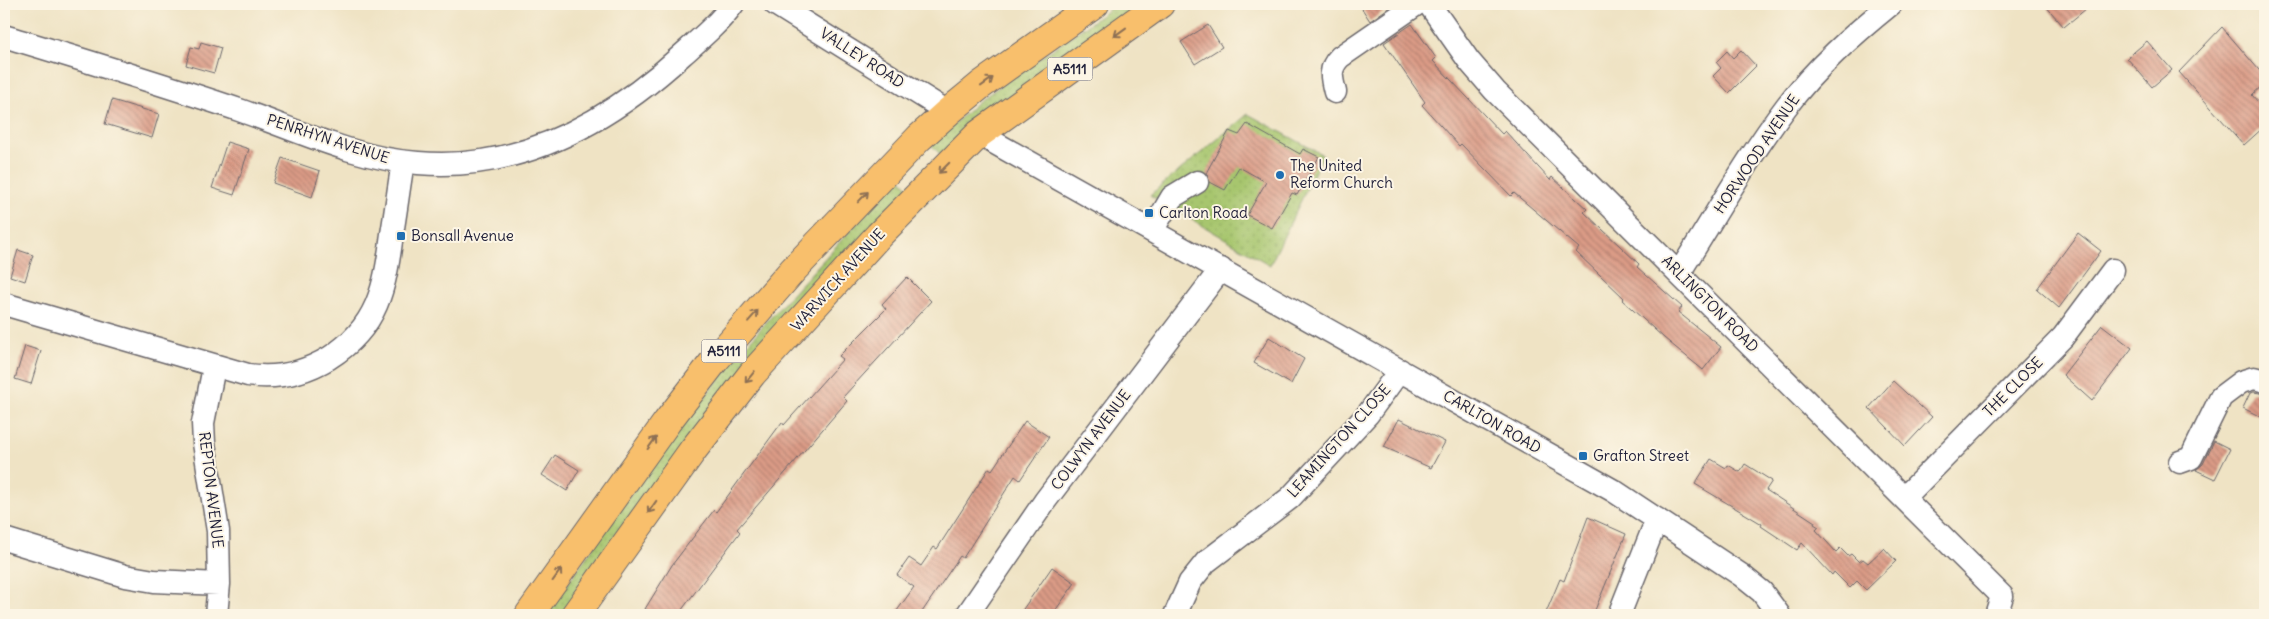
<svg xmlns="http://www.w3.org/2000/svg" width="2269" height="619" font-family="Delius,sans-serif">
	<defs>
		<pattern id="grass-dots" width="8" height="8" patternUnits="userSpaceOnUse" patternTransform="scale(1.25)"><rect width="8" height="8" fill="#a7c66e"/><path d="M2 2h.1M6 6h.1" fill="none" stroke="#8faa60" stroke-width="1.8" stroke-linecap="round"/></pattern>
		<pattern id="building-back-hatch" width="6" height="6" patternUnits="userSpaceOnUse" patternTransform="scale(1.25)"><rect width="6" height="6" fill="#db9b86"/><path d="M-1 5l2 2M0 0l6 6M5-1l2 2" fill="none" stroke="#b17e6f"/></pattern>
	</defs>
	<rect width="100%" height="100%" fill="#fcf5e5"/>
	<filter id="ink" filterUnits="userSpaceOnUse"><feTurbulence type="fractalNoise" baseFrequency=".02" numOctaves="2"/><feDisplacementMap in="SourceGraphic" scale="10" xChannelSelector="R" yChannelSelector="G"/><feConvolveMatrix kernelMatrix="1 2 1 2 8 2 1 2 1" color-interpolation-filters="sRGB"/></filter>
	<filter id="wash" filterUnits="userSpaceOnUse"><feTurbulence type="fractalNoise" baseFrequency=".0096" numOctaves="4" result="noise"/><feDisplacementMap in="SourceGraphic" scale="20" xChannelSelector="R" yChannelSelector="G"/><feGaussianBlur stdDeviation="1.12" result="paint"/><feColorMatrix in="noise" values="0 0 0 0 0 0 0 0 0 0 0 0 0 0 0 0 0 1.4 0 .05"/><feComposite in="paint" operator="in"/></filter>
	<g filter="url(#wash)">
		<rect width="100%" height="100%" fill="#efe3c4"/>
		<path fill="url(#grass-dots)" stroke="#647454" d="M1117,4H1142L941,155L931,145L979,101Z
			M1248,114L1323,155L1270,265L1150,195Z
			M899,177L908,187L564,615H546L667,442L763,326Z"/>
		<g id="blocks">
			<path fill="url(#building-back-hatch)" d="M1359,4H1394L1370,21Z
				M2044,4H2092L2064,27Z
				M1412,24L1436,58L1433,61L1502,134L1505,131L1550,180L1552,177L1587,209L1584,212L1639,264L1637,267L1682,307L1678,312L1721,347L1703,370L1664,338L1622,300L1624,298L1576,252L1579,248L1514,193L1511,196L1461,144L1459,146L1422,105L1425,102L1384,43Z
				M1208,25L1222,47L1195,64L1181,42Z
				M2222,27L2265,77V83L2252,95L2265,110V126L2244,145L2179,72Z
				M2147,41L2172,70L2152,87L2127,58Z
				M201,42L221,48L214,73L186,65L191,47L199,49Z
				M1741,50L1756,66L1729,93L1713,76L1721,68L1716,62L1727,51L1733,58Z
				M112,100L159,114L152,138L105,124Z
				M1247,124L1300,154L1303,149L1319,157L1297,195L1292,193L1272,228L1247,215L1266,182L1239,167L1225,190L1210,182L1206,173L1229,131L1239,135Z
				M227,142L249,149L234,195L212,188Z
				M282,158L320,171L312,197L273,183Z
				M2078,233L2101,251L2059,308L2037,289Z
				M18,250L33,255L25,281L10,276Z
				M907,277L931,301L843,397L847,401L737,529L740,532L678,615H655L645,609L672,565L714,510L716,512L782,422L784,425L843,359L839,356L886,309L882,304Z
				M2102,325L2132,348L2092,401L2063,375Z
				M1269,337L1304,359L1291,384L1254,363Z
				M25,346L41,351L31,384L15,379Z
				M1893,381L1932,417L1905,446L1869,408Z
				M2254,392L2265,394V419L2243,408L2250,393Z
				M1399,419L1445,442L1431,468L1384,447Z
				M1025,421L1049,437L1020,480L1015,476L963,558L960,556L920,615H894L914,587L897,575L909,558L921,566L934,547L937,549L989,468L992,470Z
				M2214,441L2230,449L2215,479L2196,470L2203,464Z
				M555,455L579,470L567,491L542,475Z
				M1711,459L1726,468L1728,465L1740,472L1745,464L1772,481L1766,490L1815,522L1814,524L1819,527L1816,530L1836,552L1840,548L1848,556L1851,554L1859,562L1863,559L1868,563L1884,548L1896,561L1866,590L1857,581L1850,588L1834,572L1832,575L1802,543L1797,550L1761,526L1762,524L1695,484Z
				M1588,517L1626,534L1593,615H1545L1560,579L1564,581Z
				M1052,567L1075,583L1052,615H1019Z"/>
		</g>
	</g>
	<g filter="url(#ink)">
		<use href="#blocks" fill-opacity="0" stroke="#6a666b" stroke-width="1"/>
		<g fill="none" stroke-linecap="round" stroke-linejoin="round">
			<defs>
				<path id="minor" d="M775,4L948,112
					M1429,4L1469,61L1495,91L2002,596L1996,615
					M4,36C83,60 163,84 242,111C299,131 357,159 418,163C520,172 610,121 682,55C700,39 719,23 733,4
					M1335,92C1331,77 1329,68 1340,57L1417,4
					M979,134L1614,491L1741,575L1762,592L1779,615
					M1152,231L1172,197L1197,182
					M1679,273C1714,218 1746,160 1786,107C1815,68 1854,34 1891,4
					M4,304L248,375C276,379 304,373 329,358C378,327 385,288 392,234C396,210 399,186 403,162
					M214,367L203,423L204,443L218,531L219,584L216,615
					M2180,462L2191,458L2221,397L2241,382L2254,378L2265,381
					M1904,498L2063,337L2113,270
					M4,539L125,576L154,581L219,584
					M967,615L1045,501L1221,269
					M1175,615L1190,582L1206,562L1290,498L1368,414L1400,370
					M1619,615L1657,519"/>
				<path id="highway" d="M529,615L667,422L715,360L793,270L919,138L948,112L981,85L1095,4
					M575,615L693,450L752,374L879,235L979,134L1160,4"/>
			</defs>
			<use href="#minor" stroke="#6a666b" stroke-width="25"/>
			<use href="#highway" stroke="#6a666b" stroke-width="30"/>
			<use href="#minor" stroke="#fff" stroke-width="22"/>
			<use href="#highway" stroke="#f8bf6c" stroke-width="28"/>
		</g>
		<defs><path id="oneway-shaft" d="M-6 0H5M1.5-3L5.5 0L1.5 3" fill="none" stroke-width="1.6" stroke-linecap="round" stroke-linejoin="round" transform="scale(1.25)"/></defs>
		<g stroke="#8d7054">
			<use href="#oneway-shaft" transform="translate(1120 32) rotate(144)"/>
			<use href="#oneway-shaft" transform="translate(987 82) rotate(-36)"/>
			<use href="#oneway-shaft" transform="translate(944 168) rotate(135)"/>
			<use href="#oneway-shaft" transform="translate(863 197) rotate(-46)"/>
			<use href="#oneway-shaft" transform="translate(753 316) rotate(-49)"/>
			<use href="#oneway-shaft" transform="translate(750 377) rotate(129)"/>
			<use href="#oneway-shaft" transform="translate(652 443) rotate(-54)"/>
			<use href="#oneway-shaft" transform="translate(652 507) rotate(125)"/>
			<use href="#oneway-shaft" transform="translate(557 575) rotate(-54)"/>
		</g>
	</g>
	<g fill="#1f6fb2" stroke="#fcf5e5" stroke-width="2">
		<circle cx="1280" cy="175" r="5"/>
		<rect x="1144" y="208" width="10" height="10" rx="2.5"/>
		<rect x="396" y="231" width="10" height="10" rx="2.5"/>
		<rect x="1578" y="451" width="10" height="10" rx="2.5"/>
	</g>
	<g text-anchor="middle" stroke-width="4" stroke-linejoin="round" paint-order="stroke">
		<g fill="#fcf5e5" stroke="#63616e" stroke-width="1">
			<rect x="1047.5" y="57.5" width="45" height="23" rx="4"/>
			<rect x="701.5" y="339.5" width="45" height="23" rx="4"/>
		</g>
		<g font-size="14" font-weight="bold" fill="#22223b">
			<text x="1070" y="74">A5111</text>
			<text x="724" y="356">A5111</text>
		</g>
		<g font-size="15" fill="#22223b" stroke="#fcf5e5">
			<text transform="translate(862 58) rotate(33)" y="5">VALLEY ROAD</text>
			<text transform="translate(328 139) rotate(18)" y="5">PENRHYN AVENUE</text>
			<text transform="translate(1757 154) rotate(-56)" y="5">HORWOOD AVENUE</text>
			<text transform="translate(838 280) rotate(-48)" y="5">WARWICK AVENUE</text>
			<text transform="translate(1710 304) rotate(45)" y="5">ARLINGTON ROAD</text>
			<text transform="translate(2013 387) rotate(-45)" y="5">THE CLOSE</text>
			<text transform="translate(1492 422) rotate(30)" y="5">CARLTON ROAD</text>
			<text transform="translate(1091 440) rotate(-53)" y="5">COLWYN AVENUE</text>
			<text transform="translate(1339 441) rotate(-48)" y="5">LEAMINGTON CLOSE</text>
			<text transform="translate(211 490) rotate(83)" y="5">REPTON AVENUE</text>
		</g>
		<g font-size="15" fill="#22223b" stroke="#fcf5e5" text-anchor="start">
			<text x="1290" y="171">The United<tspan x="1290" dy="17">Reform Church</tspan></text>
			<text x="1159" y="218">Carlton Road</text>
			<text x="411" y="241">Bonsall Avenue</text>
			<text x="1593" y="461">Grafton Street</text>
		</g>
	</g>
	<rect width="2269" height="619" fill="none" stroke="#fcf5e5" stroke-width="20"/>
</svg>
